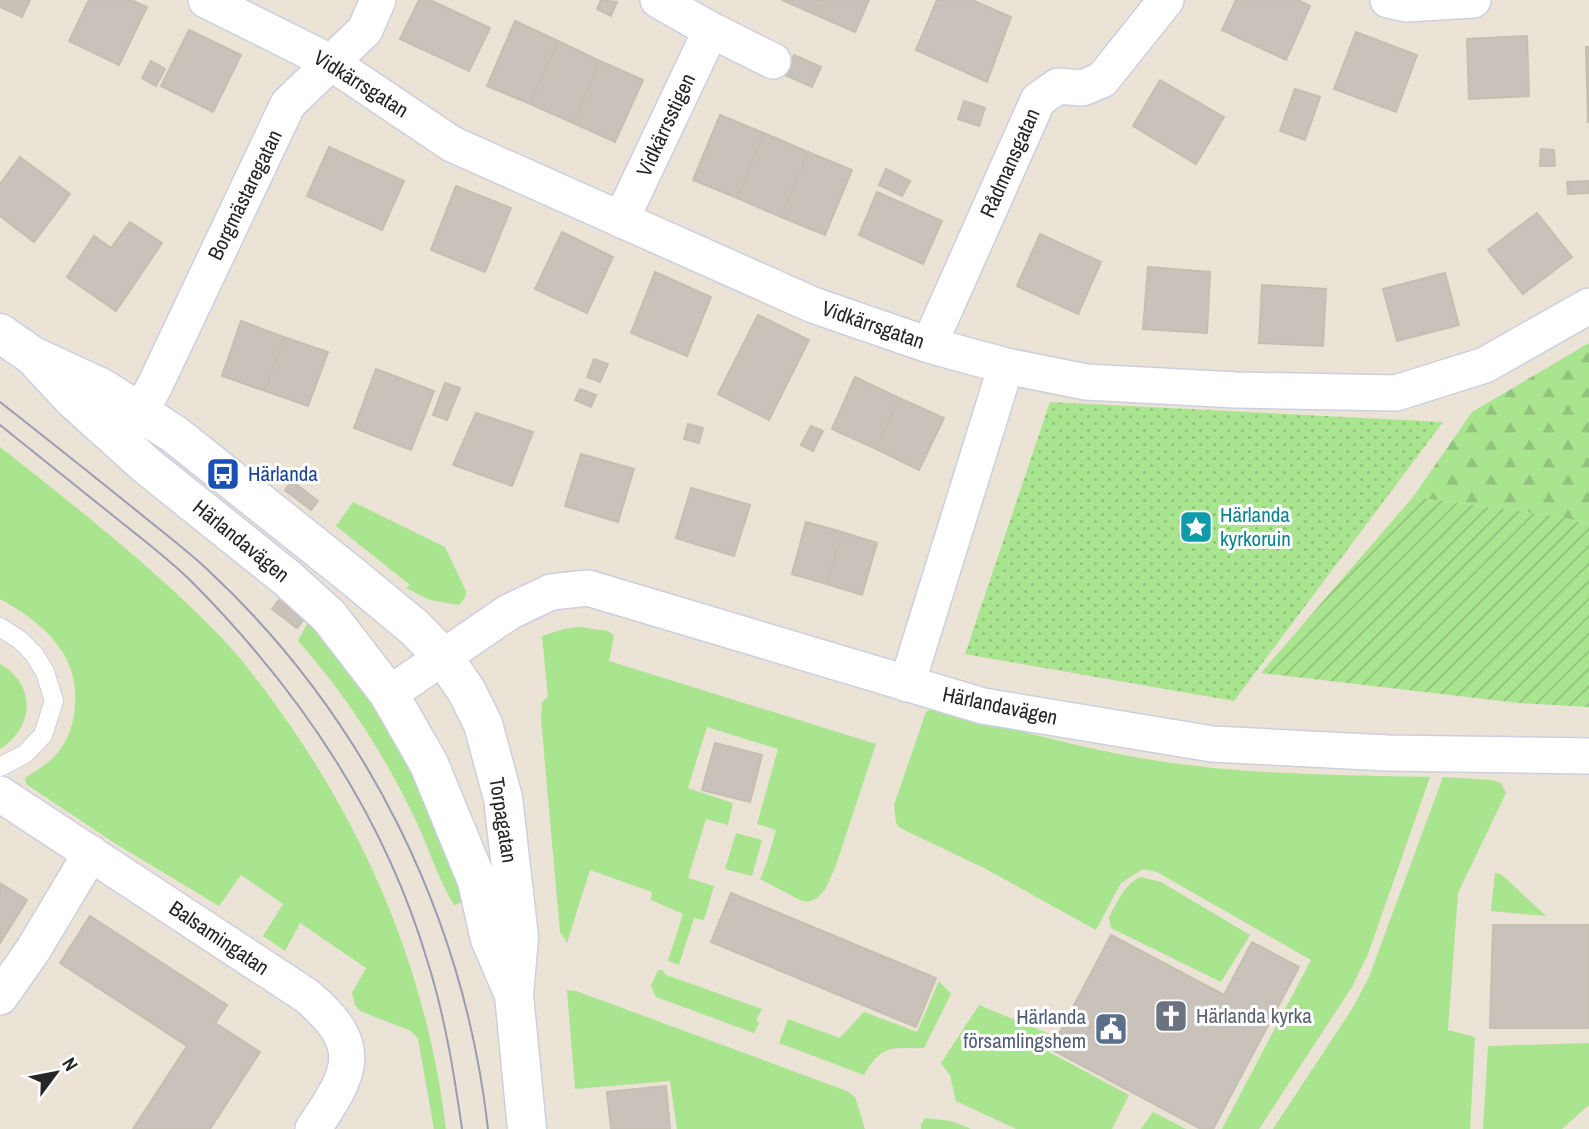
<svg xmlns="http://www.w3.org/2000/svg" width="1589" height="1129" font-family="'Archivo Narrow',sans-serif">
	<defs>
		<pattern id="forest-firs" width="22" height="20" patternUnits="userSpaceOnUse" patternTransform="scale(1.75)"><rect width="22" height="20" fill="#a9e48f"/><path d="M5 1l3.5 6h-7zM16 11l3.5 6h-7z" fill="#91c37b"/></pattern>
		<pattern id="park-dots" width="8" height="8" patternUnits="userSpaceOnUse" patternTransform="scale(1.75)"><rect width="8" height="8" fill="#a9e48f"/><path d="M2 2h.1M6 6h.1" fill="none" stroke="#91c37b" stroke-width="1.8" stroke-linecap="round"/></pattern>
		<pattern id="garden-furrows" width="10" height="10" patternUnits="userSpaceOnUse" patternTransform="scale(1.75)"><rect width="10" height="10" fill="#a9e48f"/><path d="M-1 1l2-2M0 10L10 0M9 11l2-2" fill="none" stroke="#91c37b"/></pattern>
	</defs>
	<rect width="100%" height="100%" fill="#eae3d6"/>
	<path fill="#a9e48f" d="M0,447C76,507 153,567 220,636C247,664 270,697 292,728C375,850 428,982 446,1129H434L418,1039L411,1031L360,1011L355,1005L352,993L366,968L300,923L285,951L263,936L283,904L241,875L219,906L116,844L26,784L25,778C37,770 50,763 59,751C69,738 74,723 75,706C80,654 42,622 0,599Z
		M353,502L445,547L466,591L465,598L459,605L430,600L406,588L410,585L336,526Z
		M316,619L391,723L466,901L454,905C438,879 429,848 416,821C386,757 345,693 298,641L307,624Z
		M579,627L608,631L614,636L609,661L876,744L836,865C829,881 822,905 802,901L760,879L767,862L776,830L757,824L778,749L707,727L688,788L733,803L728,825L706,819L688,878L714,886L704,920L694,918L679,965L668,961L683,914L651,900L652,892L590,870L567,943L560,932L541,719L542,702L548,697L542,636L564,629Z
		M0,664C37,685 34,728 0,749Z
		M932,709C1009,727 1086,751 1165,762C1252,775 1342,775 1430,777L1368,954L1352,987L1259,1129H1222L1311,960L1157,872L1143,869L1121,883L1096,930L984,868L900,828L896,823L894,805L926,712Z
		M1443,777L1491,780L1501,783L1506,793L1458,893L1448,1030L1475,1037L1470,1129H1273L1352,1009L1369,977Z
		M736,833L762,840L752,876L725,869Z
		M1495,873L1501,874L1546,916L1491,911Z
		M1141,877L1161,882L1250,935L1221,982L1111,928L1109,917C1117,903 1125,883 1141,877Z
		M658,970H662L666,975L762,1009L756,1020L759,1023L754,1033L656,997L651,986Z
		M939,981L951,994L924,1048C893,1049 882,1043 864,1075L779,1043L788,1019L840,1038L864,1012L917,1032Z
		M567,990L576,991L847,1091L855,1097L865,1129H677L670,1081L575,1089Z
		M979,1005L1054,1036L1047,1051L1129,1095L1112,1129H1016L956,1101L950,1075L941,1063Z
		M1589,1043V1105L1562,1129H1483L1488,1046Z
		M1153,1112L1186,1129H1141Z
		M925,1118L951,1121L971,1129H921V1124Z"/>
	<path fill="url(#forest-firs)" d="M1589,343V525L1562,517L1413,497L1472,412Z"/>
	<path fill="url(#park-dots)" d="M1050,402L1443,422L1234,701L965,654Z"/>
	<path fill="url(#garden-furrows)" d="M1413,497L1562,517L1589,525V707L1519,703L1261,673Z"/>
	<path fill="#c8c2ba" stroke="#c5bfb1" stroke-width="2" d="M0,0H30L22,17L0,7Z
		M89,0H131L147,7L119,65L69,41Z
		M419,0H430L490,28L469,71L400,39Z
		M601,0L617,2L611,16L597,9Z
		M782,0H821L814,14Z
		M821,0H869L855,32L814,14Z
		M937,0H972L1011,17L987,82L916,50Z
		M1236,0H1298L1310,6L1286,60L1222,30Z
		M515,21L558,41L530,104L487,86Z
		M189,30L241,55L213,112L161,86Z
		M1356,32L1417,55L1396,112L1334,89Z
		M1527,36L1529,96L1469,99L1467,39Z
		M558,41L600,61L573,123L530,104Z
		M1586,47H1589V122H1588Z
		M794,55L821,67L812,87L785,75Z
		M151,61L165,69L156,86L142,78Z
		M600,61L643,80L615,142L573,123Z
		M1160,80L1224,117L1196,164L1133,126Z
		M1295,89L1320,97L1305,140L1280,131Z
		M964,101L985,108L979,126L958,119Z
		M720,115L764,133L737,198L693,180Z
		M764,133L808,152L781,217L737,198Z
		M329,147L404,181L382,230L307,196Z
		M1541,149L1554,150L1555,166H1540Z
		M808,152L852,170L825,235L781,217Z
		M20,157L70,194L34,242L0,216V184Z
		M886,169L910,181L902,196L879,185Z
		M1589,181V193L1568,194L1567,182Z
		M456,186L511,208L485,272L431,250Z
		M877,192L942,221L923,264L859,235Z
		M1537,213L1572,257L1523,294L1488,250Z
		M130,222L162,243L116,311L67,277L94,236L111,248Z
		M562,232L613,257L587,313L535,289Z
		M1040,234L1101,262L1078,314L1017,286Z
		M1148,267L1210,272L1207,333L1143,329Z
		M655,272L711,297L687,356L631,333Z
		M1445,273L1459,325L1397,341L1383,289Z
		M1262,285L1326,289L1323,346L1259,343Z
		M758,315L809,340L769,420L718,394Z
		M241,321L284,337L265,391L222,376Z
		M284,337L328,352L308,406L265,391Z
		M594,359L608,364L600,382L587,377Z
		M376,369L434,391L411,450L354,428Z
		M855,377L899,398L876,449L832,429Z
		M445,383L460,388L447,420L433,415Z
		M580,389L596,395L591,407L575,400Z
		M899,398L944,418L919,470L876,449Z
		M476,413L533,432L512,486L453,465Z
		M688,424L703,428L699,443L684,439Z
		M811,426L823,431L813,451L801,445Z
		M581,454L634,469L618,522L565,506Z
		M292,481L318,501L311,510L285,490Z
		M691,488L750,505L734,556L676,538Z
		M806,522L842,532L827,584L792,574Z
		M842,532L877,543L862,595L827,584Z
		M279,600L304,619L297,628L272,609Z
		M715,743L762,755L750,802L702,790Z
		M0,883L27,900L0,943Z
		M731,893L936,978L916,1027L711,942Z
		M90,916L227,1005L215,1023L260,1052L210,1129H133L187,1046L60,963Z
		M1493,925H1589V1028H1490Z
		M1111,935L1224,995L1252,942L1299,967L1213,1129H1201L1051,1049Z
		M666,1086L670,1129H611L607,1092Z"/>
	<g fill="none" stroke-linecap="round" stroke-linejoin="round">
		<defs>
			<path id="lane" d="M0,627L20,640L34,654L45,672L54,701L43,735L25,754L0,767"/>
			<path id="street" d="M206,0L330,62L452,144L813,305L929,345L1006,366L1086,382L1237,390L1396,393L1485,365L1589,306
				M658,0L711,30
				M1388,0L1406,4L1473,0
				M621,220L711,30L773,61
				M929,345L1038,100L1058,86L1082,88L1102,80L1166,0
				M141,411L155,385L288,104L365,30L378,0
				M907,684L1006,366
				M389,694L509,612L551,592L588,588L983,706L1212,744L1388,753L1589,756
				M0,794L307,996C366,1046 352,1072 313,1129
				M0,997L33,950L91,853"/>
			<path id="secondary" d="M0,333L33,356L74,400L146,465L287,578L329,616L389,694L429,764L477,881L490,939L512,990
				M33,356L102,388L174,434L351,575L415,628L443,657L466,690L483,724L503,798L519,937L514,995L527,1129"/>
		</defs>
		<use href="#lane" stroke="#cccfe1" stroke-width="20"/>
		<use href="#street" stroke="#cccfe1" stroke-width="38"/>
		<use href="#secondary" stroke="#cccfe1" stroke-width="41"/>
		<use href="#lane" stroke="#fff" stroke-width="18"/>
		<use href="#street" stroke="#fff" stroke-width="35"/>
		<use href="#secondary" stroke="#fff" stroke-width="38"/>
		<path stroke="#9a9cb2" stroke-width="2" d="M0,402C46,438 91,474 137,511C161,531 187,550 210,572C366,718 464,917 488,1129
			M0,425C39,456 77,487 116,518C142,539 169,559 193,583C299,690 385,817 428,963C445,1017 454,1073 462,1129"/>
	</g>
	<defs>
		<symbol id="bus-square" viewBox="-11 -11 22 22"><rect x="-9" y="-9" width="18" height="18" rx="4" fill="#1a4fb4" stroke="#fff"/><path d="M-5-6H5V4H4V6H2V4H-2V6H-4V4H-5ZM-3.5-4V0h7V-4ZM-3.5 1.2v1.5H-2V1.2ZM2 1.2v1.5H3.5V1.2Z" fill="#fff"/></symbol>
		<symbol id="sight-square" viewBox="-11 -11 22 22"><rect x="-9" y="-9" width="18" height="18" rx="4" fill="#0f9aa8" stroke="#fff"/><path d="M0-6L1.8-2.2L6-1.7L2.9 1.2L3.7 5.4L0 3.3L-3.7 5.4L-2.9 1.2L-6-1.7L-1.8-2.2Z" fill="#fff"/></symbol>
		<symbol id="church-square" viewBox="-11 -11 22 22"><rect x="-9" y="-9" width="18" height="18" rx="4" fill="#6b7280" stroke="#fff"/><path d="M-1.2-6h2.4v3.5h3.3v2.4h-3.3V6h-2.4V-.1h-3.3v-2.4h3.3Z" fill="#fff"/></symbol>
		<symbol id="civic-square" viewBox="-11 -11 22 22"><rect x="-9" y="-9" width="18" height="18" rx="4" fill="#5c6f8a" stroke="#fff"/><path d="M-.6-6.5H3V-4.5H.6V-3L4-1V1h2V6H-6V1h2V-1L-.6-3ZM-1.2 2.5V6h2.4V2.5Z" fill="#fff"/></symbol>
	</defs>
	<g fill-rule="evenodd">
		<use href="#bus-square" x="204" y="455" width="38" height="38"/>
		<use href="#sight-square" x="1177" y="508" width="38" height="38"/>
		<use href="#church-square" x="1152" y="997" width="38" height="38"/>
		<use href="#civic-square" x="1092" y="1010" width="38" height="38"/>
	</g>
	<g text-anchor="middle" stroke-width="6" stroke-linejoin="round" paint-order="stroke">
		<g font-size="21" fill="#262626" stroke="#fff">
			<text transform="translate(361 84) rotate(32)" y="7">Vidkärrsgatan</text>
			<text transform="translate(666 125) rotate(-65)" y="7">Vidkärrsstigen</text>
			<text transform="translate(1010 163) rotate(-66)" y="7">Rådmansgatan</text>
			<text transform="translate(245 195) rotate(-64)" y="7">Borgmästaregatan</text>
			<text transform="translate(873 325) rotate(19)" y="7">Vidkärrsgatan</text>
			<text transform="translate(241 541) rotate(39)" y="7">Härlandavägen</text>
			<text transform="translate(1000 706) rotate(12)" y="7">Härlandavägen</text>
			<text transform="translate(503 820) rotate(81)" y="7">Torpagatan</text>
			<text transform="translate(219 938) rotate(34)" y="7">Balsamingatan</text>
		</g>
		<g font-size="21" fill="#164399" stroke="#fff" text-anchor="start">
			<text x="248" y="481">Härlanda</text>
		</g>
		<g font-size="21" fill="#0d838f" stroke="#fff" text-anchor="start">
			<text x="1220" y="522">Härlanda<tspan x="1220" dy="24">kyrkoruin</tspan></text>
		</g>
		<g font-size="21" fill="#5b616d" stroke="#fff" text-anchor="start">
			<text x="1196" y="1023">Härlanda kyrka</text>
		</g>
		<g font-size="21" fill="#4e5e75" stroke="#fff" text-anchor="end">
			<text x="1086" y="1024">Härlanda<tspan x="1086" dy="24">församlingshem</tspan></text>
		</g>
	</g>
	<g transform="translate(56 1073) rotate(58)" stroke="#ffffff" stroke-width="5" paint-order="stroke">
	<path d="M0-5L12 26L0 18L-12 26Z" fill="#262626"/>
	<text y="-10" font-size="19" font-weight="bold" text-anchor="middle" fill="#262626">N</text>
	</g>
</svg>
